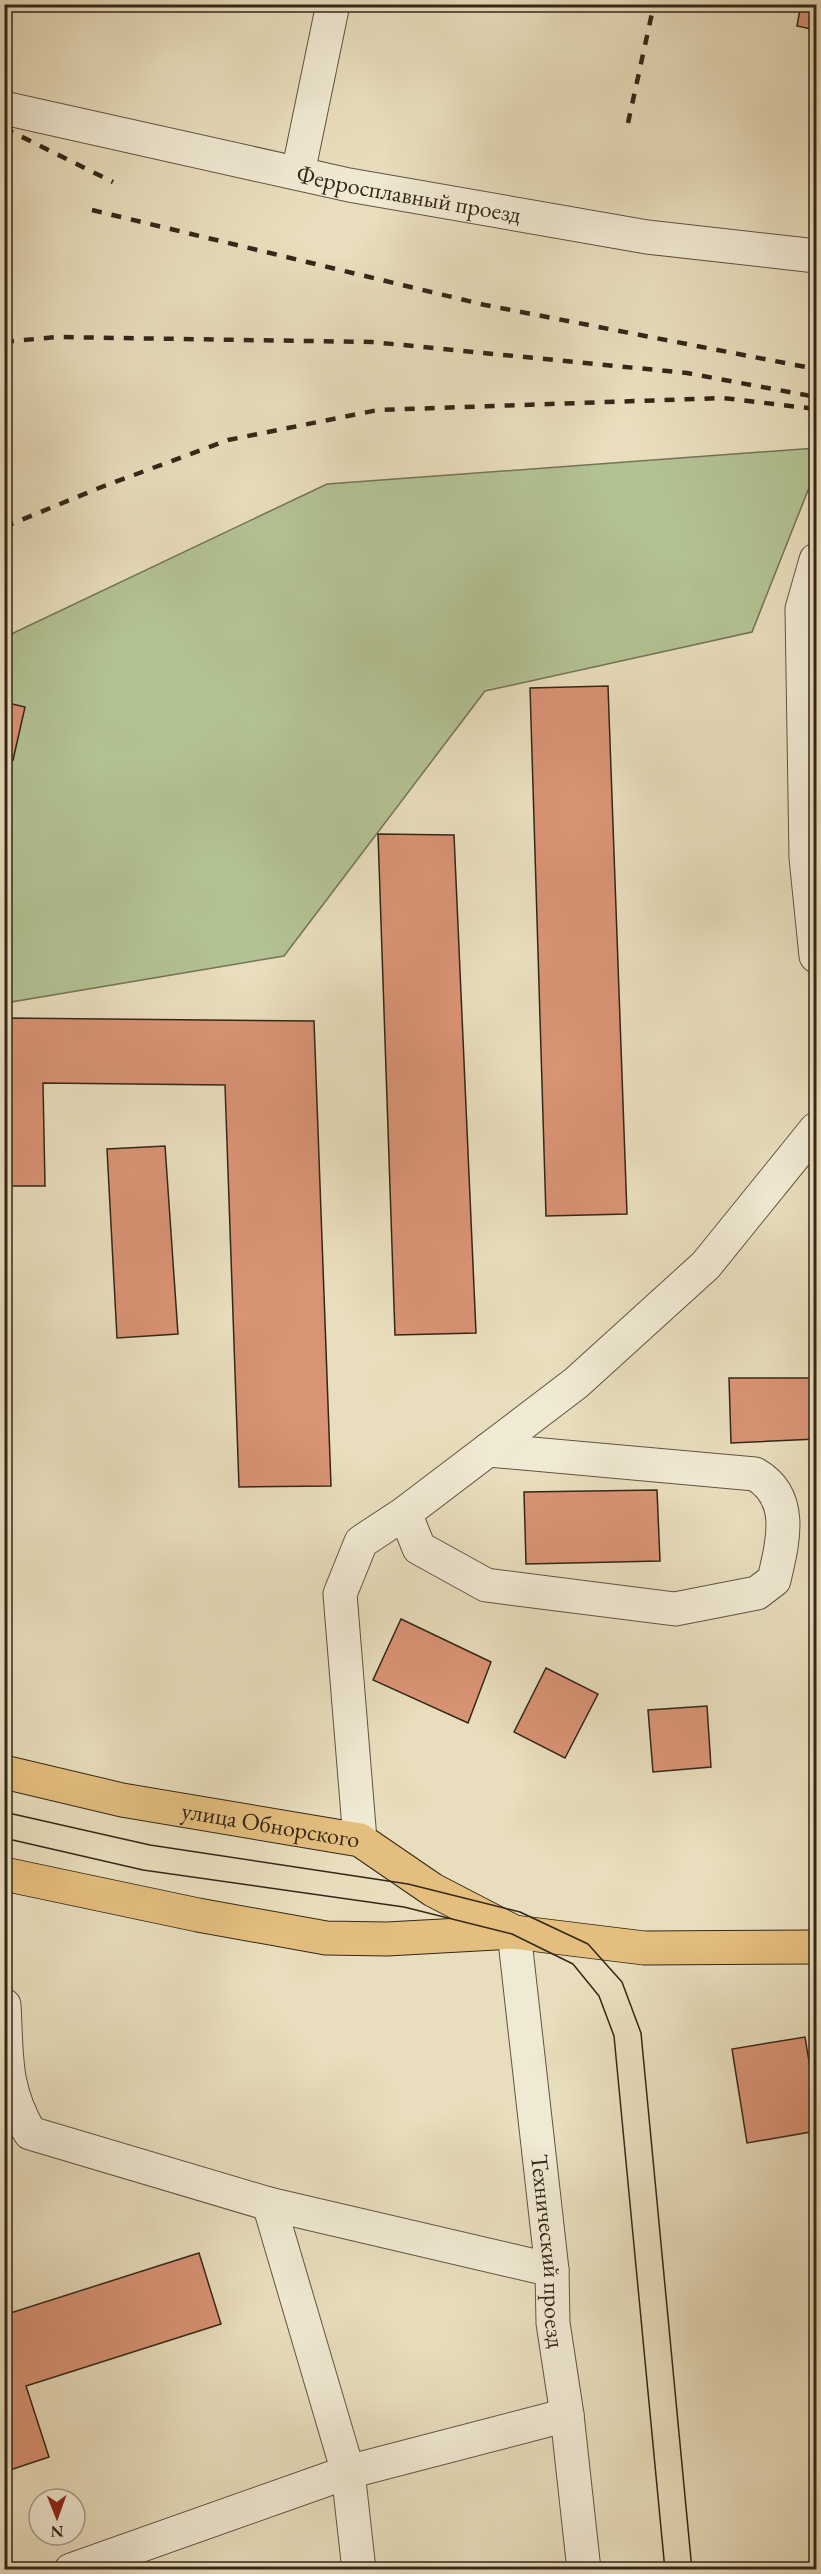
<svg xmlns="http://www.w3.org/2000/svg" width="821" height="2574" font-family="'EB Garamond',serif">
	<rect width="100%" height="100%" fill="#e8ddbc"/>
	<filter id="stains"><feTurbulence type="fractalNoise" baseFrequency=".00333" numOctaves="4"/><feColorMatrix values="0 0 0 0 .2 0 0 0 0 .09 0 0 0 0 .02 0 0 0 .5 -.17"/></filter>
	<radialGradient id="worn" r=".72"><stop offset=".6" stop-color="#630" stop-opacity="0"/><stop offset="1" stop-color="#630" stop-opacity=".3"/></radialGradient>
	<path fill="#b3c293" stroke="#747456" stroke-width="1.5" d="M816,448V470L752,632L485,691L284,956L5,1003V637L327,484Z"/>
	<path fill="#d99375" stroke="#342718" stroke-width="1.5" d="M801,4H816V30L797,26Z
		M608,686L627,1214L546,1216L530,688Z
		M4,702L25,707L13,760L4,758Z
		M378,834L454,835L476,1333L395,1335Z
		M4,1018L314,1021L331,1486L239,1487L225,1085L43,1083L45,1186H4Z
		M165,1146L178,1334L117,1338L107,1149Z
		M729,1378H816V1439L731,1443Z
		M657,1490L660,1561L526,1564L524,1492Z
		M401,1619L491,1662L468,1723L373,1680Z
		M546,1668L598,1694L565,1758L514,1732Z
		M707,1706L711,1767L653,1772L648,1710Z
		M805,2037L816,2104V2131L747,2143L732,2049Z
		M199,2253L221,2324L26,2386L49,2457L4,2472V2315Z"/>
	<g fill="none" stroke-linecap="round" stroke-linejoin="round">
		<defs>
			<g id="minor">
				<path id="s1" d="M4,108L349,185L647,237L816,256"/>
				<path d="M298,173L333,4"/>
				<path d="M816,560L802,609L806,858L816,956"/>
				<path d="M405,1513L419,1548L486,1585L675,1609L757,1593L774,1580C783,1541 795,1497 755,1474L488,1450"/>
				<path d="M360,1840L340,1594L361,1542L405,1513L576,1383L706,1265L816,1129"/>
				<path id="s2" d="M514,1932L552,2270L553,2323L567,2415L584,2570"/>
				<path d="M4,2005C7,2056 3,2087 30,2133L269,2204L552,2270"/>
				<path d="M269,2204L348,2472L567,2415"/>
				<path d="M71,2570L348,2472L359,2570"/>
			</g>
			<g id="major">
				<path id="s3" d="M4,1772L122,1800L360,1840L433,1890L514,1932"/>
				<path d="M4,1874L198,1915L326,1938L387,1939L514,1932L644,1948L816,1947"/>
			</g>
		</defs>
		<use href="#minor" stroke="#615441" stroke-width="35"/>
		<use href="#major" stroke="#342718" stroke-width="35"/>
		<use href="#minor" stroke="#f0e9d3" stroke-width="33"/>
		<use href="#major" stroke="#e4be7e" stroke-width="33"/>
		<path stroke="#342718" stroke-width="1.5" d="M4,1812L150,1845L408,1884L520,1912L588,1944L622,1982L641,2033L692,2570
			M4,1838L143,1870L404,1907L512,1934L573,1964L599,1996L614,2036L665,2570"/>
		<path stroke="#342718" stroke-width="4.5" stroke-dasharray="10 10" stroke-linecap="butt" d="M628,123L654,4
			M4,128L113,182
			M92,210L485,305L816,369
			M4,342L56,337L372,342L687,373L816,397
			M4,527L99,488L228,440L378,410L723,398L816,409"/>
	</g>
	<g text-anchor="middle" stroke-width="4.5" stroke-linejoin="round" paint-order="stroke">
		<g font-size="24" fill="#342718" stroke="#f0e9d3">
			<text dy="8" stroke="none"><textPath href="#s1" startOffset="414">Ферросплавный проезд</textPath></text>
			<text dy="8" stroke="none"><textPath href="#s3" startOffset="272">улица Обнорского</textPath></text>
			<text dy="8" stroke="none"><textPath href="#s2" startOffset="321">Технический проезд</textPath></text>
		</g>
	</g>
	<rect width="821" height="2574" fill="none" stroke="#e8ddbc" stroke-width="24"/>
	<rect x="6" y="6" width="809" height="2562" fill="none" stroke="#342718" stroke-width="3"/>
	<rect x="12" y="12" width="797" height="2550" fill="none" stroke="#342718" stroke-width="1.5"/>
	<g transform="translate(57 2517) rotate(179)"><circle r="28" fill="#f0e9d3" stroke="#a59b88" stroke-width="1.5"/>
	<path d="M0-4.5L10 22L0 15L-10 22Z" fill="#8f2418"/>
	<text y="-9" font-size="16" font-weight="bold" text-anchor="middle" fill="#342718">N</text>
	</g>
	<rect width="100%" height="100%" filter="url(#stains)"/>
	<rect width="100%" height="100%" fill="url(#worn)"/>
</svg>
